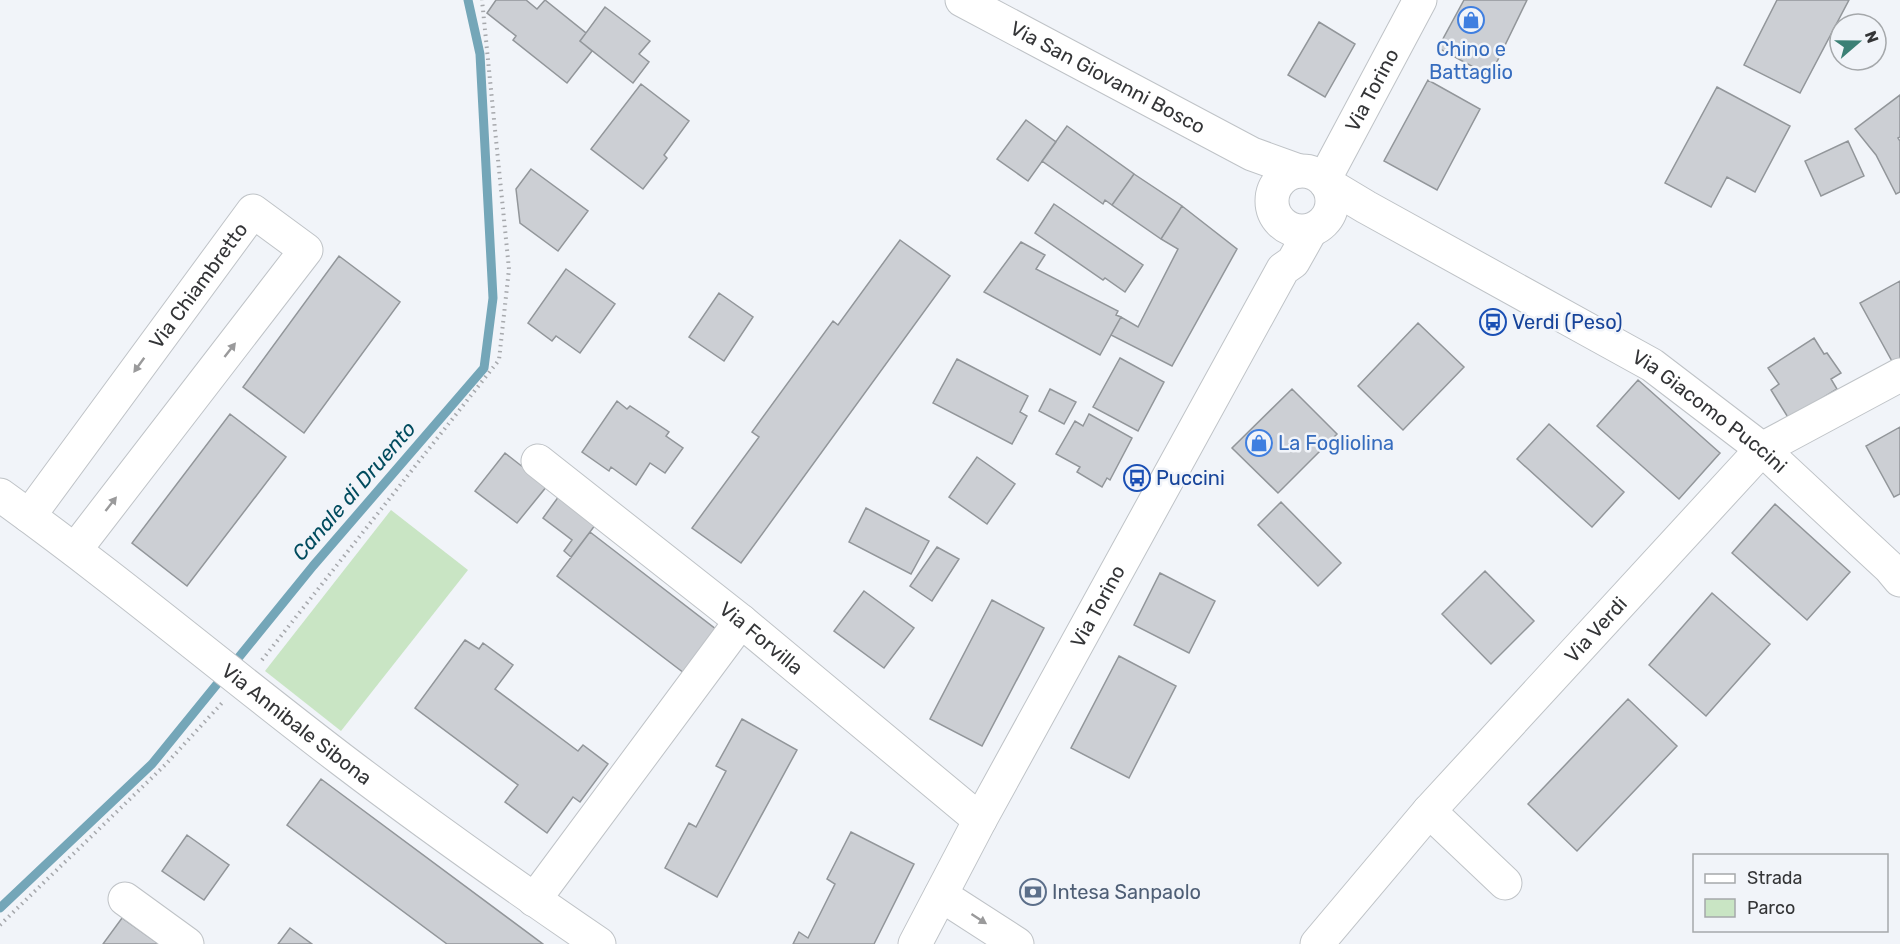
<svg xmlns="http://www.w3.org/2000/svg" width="1900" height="944" font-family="Rubik,sans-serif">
	<rect width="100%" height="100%" fill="#f1f4f9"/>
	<path fill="#c9e5c4" d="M391,510L468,570L341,731L265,671Z"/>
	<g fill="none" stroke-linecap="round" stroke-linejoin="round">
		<path stroke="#74a6b8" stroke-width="9" d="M0,908L152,764L313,566L484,368L493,298L480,54L468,0"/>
	</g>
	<path fill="#cccfd4" stroke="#92969a" stroke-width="1.5" d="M496,0H526L537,9L545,0L586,33L580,41L592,51L567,83L513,40L516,36L487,13Z
		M1464,0H1527L1490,76L1438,48Z
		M1777,0H1849L1800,93L1744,65Z
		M605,7L650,41L639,54L649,62L633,83L580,41Z
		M1319,22L1355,44L1325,97L1288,75Z
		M1428,80L1480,109L1437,190L1384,161Z
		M641,84L689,121L664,155L667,158L643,189L591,149Z
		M1717,87L1790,126L1755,192L1727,177L1711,207L1665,183Z
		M1900,95V137L1898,138L1900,141V192L1896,194L1876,155L1855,129Z
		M1026,120L1056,142L1028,181L997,159Z
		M1067,126L1134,174L1112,205L1105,200L1103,204L1042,161Z
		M1848,141L1864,176L1821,196L1805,161Z
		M531,169L588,211L558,251L520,223L516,189Z
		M1134,174L1182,206L1161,239L1112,205Z
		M1054,204L1143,265L1125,292L1105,278L1103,280L1035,233Z
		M1182,206L1237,249L1172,366L1111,335L1121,317L1138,327L1178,249L1161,239Z
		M900,240L950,276L741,563L692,528L759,437L752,432L833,321L838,325Z
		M1021,242L1045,255L1036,269L1118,311L1116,315L1121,317L1100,355L984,292Z
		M339,256L400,302L304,433L243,387Z
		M566,269L615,304L580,353L556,336L552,341L528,323Z
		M1900,281V359L1893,363L1860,303Z
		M719,293L753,317L724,361L689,337Z
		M1418,323L1464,367L1403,430L1358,386Z
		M1814,338L1824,354L1827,353L1841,373L1831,379L1837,389L1789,419L1771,390L1779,384L1768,368Z
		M1120,358L1164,382L1138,431L1093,407Z
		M957,359L1028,396L1020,412L1027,416L1012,444L933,403Z
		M1638,380L1720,453L1679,499L1597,426Z
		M1050,389L1076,402L1064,424L1039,411Z
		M1292,389L1337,434L1278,493L1232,448Z
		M617,401L627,409L630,406L669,432L666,436L683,448L665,473L650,463L636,485L611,467L609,471L582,452Z
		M230,414L286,457L187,586L132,543Z
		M1089,414L1132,438L1110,480L1107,478L1102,487L1077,472L1080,467L1056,454L1075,421L1083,426Z
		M1549,424L1624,492L1592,527L1517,459Z
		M1900,427V494L1894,497L1866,446Z
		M505,453L547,486L517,523L475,491Z
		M977,457L1015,484L987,524L949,497Z
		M559,496L596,524L571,557L564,551L572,540L543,518Z
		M1281,502L1341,563L1318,586L1258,525Z
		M1775,504L1850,572L1807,620L1732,553Z
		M866,508L929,541L911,574L849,542Z
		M590,532L717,630L684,673L557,576Z
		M937,547L959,559L932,601L910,586Z
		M1485,571L1534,621L1491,664L1442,614Z
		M1160,573L1215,601L1189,653L1134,625Z
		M864,591L914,628L884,668L834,631Z
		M1712,593L1770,644L1706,716L1649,665Z
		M992,600L1044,628L982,746L930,719Z
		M465,640L479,649L483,643L513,665L495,689L578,751L583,745L608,764L580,802L573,797L547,833L505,802L518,785L415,708Z
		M1119,656L1176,686L1129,778L1071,748Z
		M1628,699L1677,746L1577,851L1528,804Z
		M742,719L797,750L717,897L665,868L689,823L696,827L726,771L716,766Z
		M321,779L543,944H447L287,825Z
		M851,832L914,864L874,944H793L799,932L808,938L835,884L827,879Z
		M187,835L229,865L204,900L162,871Z
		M122,918L159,944H103Z
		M290,928L312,944H278Z"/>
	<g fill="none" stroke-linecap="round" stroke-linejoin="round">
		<defs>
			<g id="minor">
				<path id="s1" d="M962,0L1252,154L1299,171"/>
				<circle cx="1302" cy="201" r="30"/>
				<path id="s2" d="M1324,180L1420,0"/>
				<path id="s3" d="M1326,183L1366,207L1652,365L1762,449L1890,568L1900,580"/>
				<path id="s4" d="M538,461L741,621L980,820"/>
				<path id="s5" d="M0,495C117,579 227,672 341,759C425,823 511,884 599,944"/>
				<path id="s6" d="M29,516L253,211L306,250L75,550"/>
				<path id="s7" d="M1505,883L1429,811L1762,449L1900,375"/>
				<path d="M941,895L1017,944"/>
				<path d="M125,899L187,944"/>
				<path d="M534,900L741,621"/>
				<path id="s8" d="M915,944L980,820L1283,269L1293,262L1311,230"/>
				<path d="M1317,944L1429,811"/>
			</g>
		</defs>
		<use href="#minor" stroke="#bfc3c7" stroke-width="35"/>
		<path stroke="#a6a8ac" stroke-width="4" stroke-dasharray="1.5 4.5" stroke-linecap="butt" d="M262,660L499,360L509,269L482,0
			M0,925L165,765L222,703"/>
		<use href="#minor" stroke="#fff" stroke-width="33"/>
	</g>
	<defs><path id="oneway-solid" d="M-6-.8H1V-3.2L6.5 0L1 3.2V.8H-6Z" transform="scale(1.5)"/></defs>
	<g fill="#9a9a9b">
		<use href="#oneway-solid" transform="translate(230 350) rotate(-52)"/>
		<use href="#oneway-solid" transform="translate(139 365) rotate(126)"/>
		<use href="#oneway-solid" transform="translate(111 504) rotate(-52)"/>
		<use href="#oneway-solid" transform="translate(979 919) rotate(33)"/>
	</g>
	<defs>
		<symbol id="shop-ring" viewBox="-11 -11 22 22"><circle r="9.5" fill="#f1f4f9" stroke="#3f7fe0" stroke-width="1.5"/><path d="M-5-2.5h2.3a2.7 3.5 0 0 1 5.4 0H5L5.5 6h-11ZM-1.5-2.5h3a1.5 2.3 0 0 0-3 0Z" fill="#3f7fe0"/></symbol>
		<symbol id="bus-ring" viewBox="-11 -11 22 22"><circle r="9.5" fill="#f1f4f9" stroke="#1a4fb4" stroke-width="1.5"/><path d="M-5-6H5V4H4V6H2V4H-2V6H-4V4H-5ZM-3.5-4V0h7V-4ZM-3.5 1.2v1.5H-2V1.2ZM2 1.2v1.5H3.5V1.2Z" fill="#1a4fb4"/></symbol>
		<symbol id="bank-ring" viewBox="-11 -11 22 22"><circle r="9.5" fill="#f1f4f9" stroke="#5c6f8a" stroke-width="1.5"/><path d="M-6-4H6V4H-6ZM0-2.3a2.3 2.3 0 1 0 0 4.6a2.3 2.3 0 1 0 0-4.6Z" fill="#5c6f8a"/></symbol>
	</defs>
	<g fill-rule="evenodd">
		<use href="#shop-ring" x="1456" y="5" width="30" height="30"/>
		<use href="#bus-ring" x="1478" y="307" width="30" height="30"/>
		<use href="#shop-ring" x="1244" y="428" width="30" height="30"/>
		<use href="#bus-ring" x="1122" y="463" width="30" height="30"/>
		<use href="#bank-ring" x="1018" y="877" width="30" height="30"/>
	</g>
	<g text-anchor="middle" stroke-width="5" stroke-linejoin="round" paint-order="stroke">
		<g font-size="20" fill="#366cbe" stroke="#f1f4f9">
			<text x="1471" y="56">Chino e<tspan x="1471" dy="23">Battaglio</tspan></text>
			<text x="1278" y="450" text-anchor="start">La Fogliolina</text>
		</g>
		<g font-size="20" fill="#343537" stroke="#f1f4f9">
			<text dy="7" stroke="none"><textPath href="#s1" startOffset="165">Via San Giovanni Bosco</textPath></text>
			<text dy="7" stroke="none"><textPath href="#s2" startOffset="102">Via Torino</textPath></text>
			<text dy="7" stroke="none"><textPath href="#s6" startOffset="286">Via Chiambretto</textPath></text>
			<text dy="7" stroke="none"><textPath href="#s3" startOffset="447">Via Giacomo Puccini</textPath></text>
			<text dy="7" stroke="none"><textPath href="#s8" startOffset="384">Via Torino</textPath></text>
			<text dy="7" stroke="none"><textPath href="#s7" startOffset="351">Via Verdi</textPath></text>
			<text dy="7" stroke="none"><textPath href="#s4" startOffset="285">Via Forvilla</textPath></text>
			<text dy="7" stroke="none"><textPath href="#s5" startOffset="375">Via Annibale Sibona</textPath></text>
		</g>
		<g font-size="20" fill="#164399" stroke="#f1f4f9" text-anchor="start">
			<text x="1512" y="329">Verdi (Peso)</text>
			<text x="1156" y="485">Puccini</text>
		</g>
		<g font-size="20" fill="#4e5e75" stroke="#f1f4f9" text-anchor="start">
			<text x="1052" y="899">Intesa Sanpaolo</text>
		</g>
		<g font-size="21" font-style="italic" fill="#004b5e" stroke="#f1f4f9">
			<text transform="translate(354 491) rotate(-49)" y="7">Canale di Druento</text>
		</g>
	</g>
	<rect x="1693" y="854" width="195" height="78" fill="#f1f4f9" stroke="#a5a8ab" stroke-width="1.5"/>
	<rect x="1705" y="874" width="30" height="9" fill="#ffffff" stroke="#a5a8ab" stroke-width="1.5"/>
	<text x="1747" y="884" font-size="18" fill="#343537">Strada</text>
	<rect x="1705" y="899" width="30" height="18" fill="#c9e5c4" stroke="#a5a8ab" stroke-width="1.5"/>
	<text x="1747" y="914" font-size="18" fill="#343537">Parco</text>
	<g transform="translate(1858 42) rotate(70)"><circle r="28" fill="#f1f4f9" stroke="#a5a8ab" stroke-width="1.5"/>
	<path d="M0-4.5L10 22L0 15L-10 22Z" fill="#3b8075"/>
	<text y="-9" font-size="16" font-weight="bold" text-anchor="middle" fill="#343537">N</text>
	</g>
</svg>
